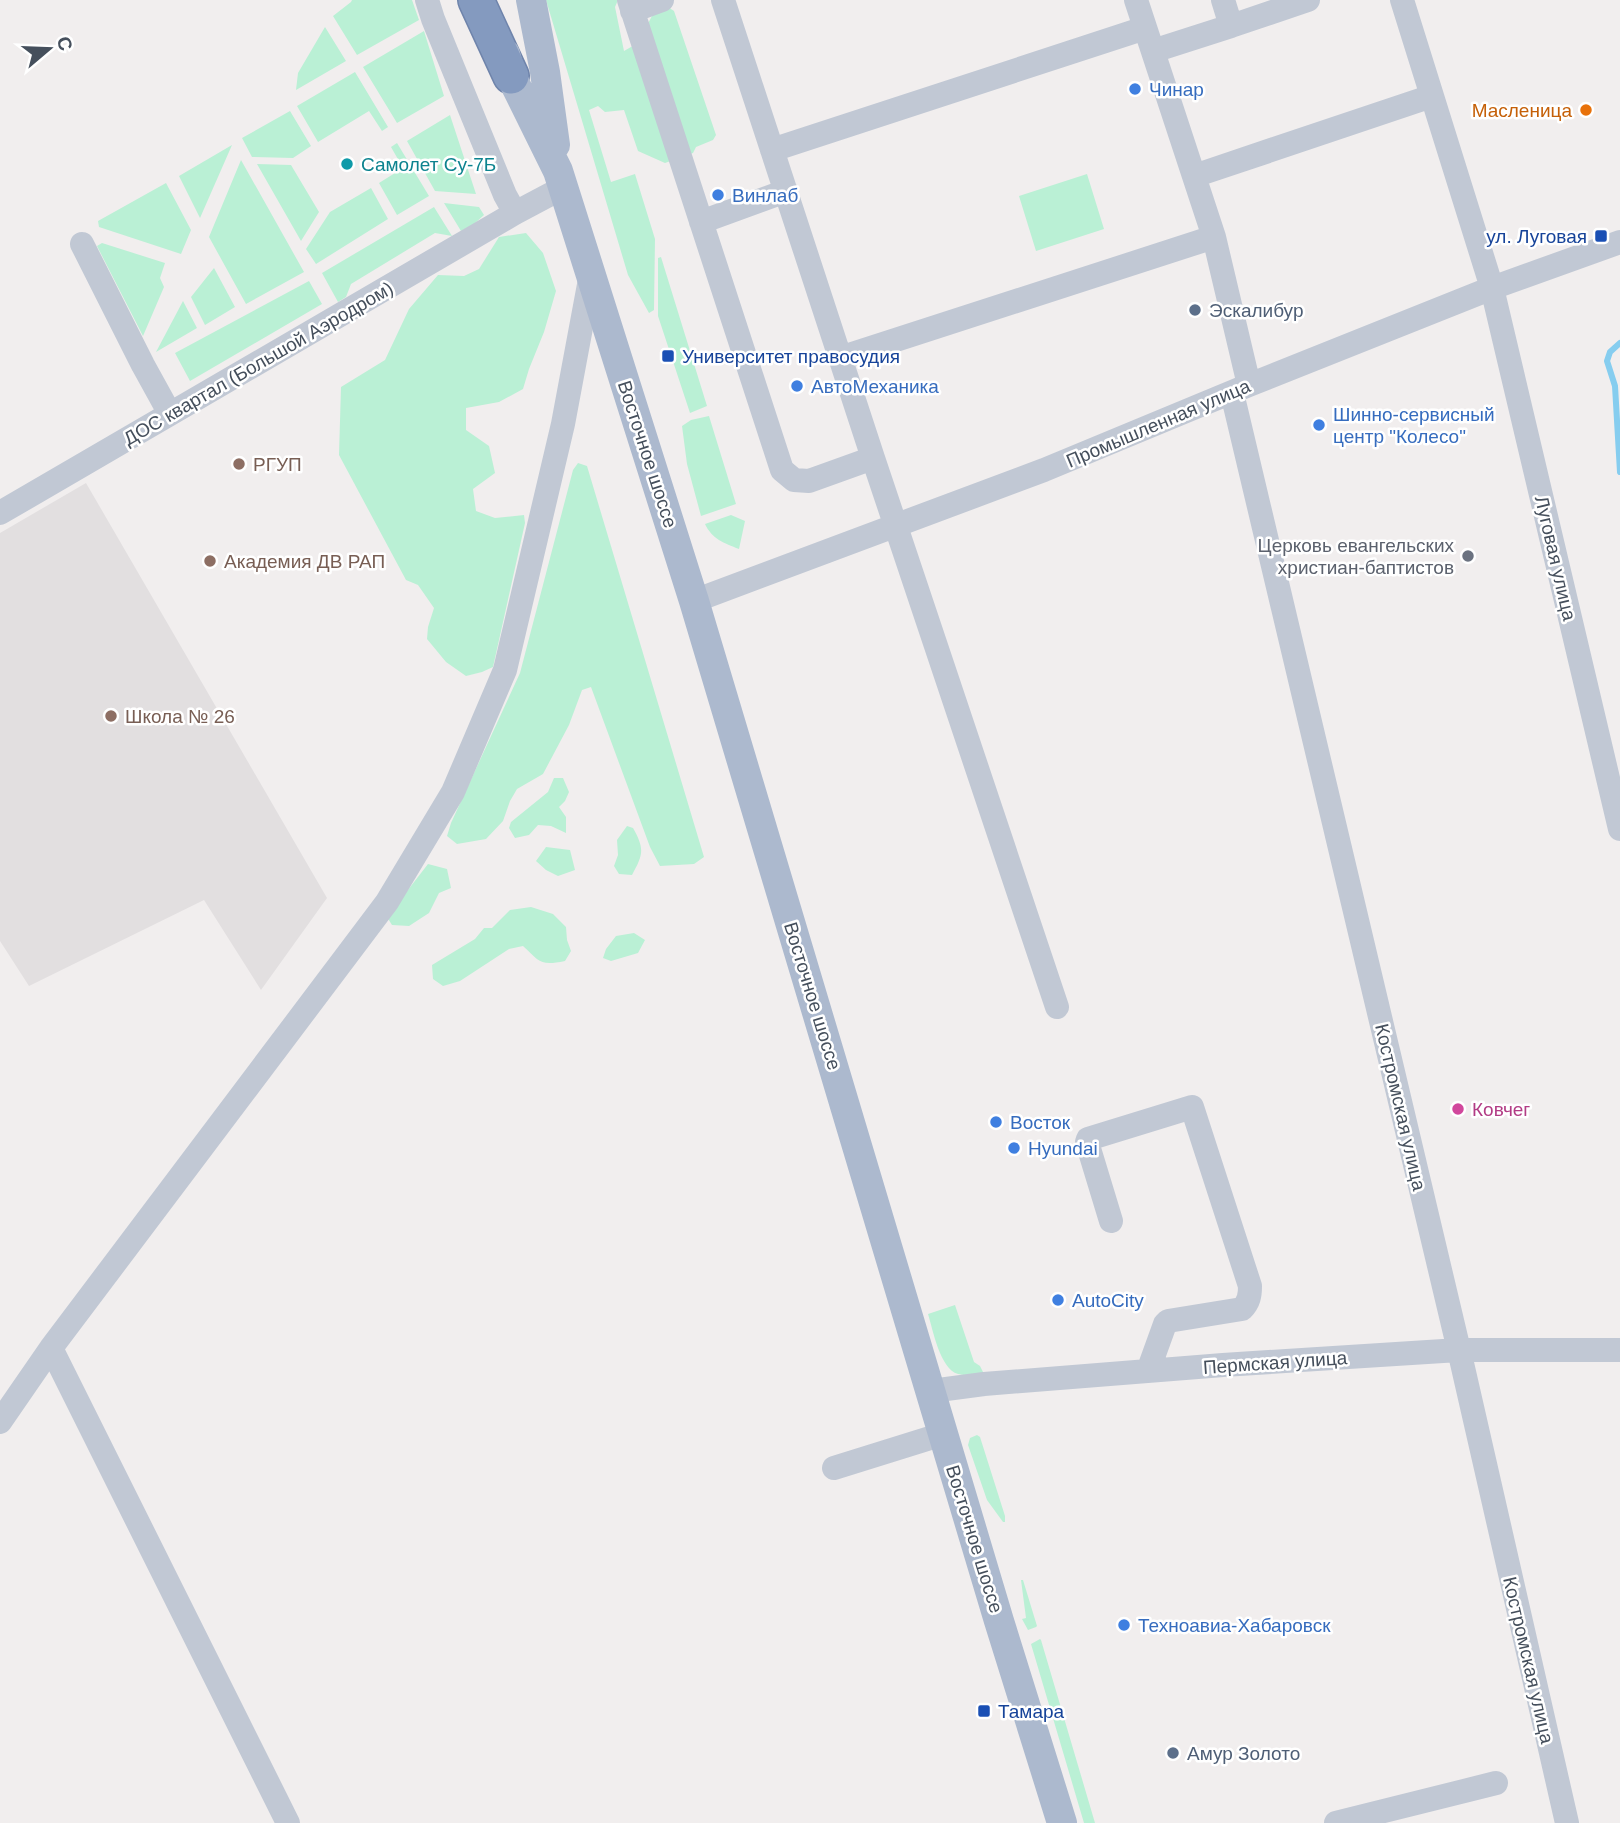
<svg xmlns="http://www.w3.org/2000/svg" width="1620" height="1823" font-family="Helvetica,sans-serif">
	<rect width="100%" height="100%" fill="#f1eeee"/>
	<path fill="#e2dfe0" d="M86,483L327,898L261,990L204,900L29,986L0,941V533Z"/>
	<path fill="#baf0d5" d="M352,0H412L419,20L357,55L333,16L351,2Z
		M546,0H618L615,7L624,51L638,43L654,12L668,7L674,11L716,135L713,140L696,147L693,153L665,163L638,151L624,110L605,112L598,106L589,110L611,182L635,174L655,239L654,310L649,313L628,275Z
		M325,27L346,61L296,90L298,73Z
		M424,31L444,96L397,123L363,67Z
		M355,72L388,127L382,131L369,111L318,142L297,106Z
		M290,111L311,146L293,158L252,157L242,138Z
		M450,115L476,194L435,191L407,141Z
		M397,143L429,196L397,215L379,183L403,168L391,147Z
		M232,145L200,218L179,176Z
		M241,160L304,272L246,304L209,237Z
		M257,164L291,165L319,212L301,241Z
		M1087,174L1104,229L1036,251L1019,196Z
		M166,183L191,230L181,254L99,227L98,221Z
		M371,188L388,219L316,264L306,249L330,212Z
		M444,203L479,207L484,215L474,224L461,231Z
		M434,207L452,236L435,233L351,284L346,297L338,302L322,273Z
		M526,233L543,253L556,291L544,332L529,369L523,389L499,402L466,408V430L489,446L495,473L473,489L476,511L495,518L524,515L525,523L493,667L482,672L466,676L446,662L427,639L428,627L434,608L418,585L406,580L339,455L341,387L385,360L409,309L438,275L464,276L479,269L499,237Z
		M102,243L165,263L160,278L164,287L143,336L97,246Z
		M661,257L707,406L690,413L658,316V258Z
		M214,268L235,307L205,325L191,297Z
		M309,281L322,304L190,381L175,353Z
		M183,301L197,328L156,352Z
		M709,416L736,504L701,516L687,464L682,426L691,420Z
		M578,463L587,466L704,857L694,864L660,866L650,847L591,687L582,690L569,725L543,774L517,789L510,801L503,821L486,839L457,844L447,836L451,823L520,673L573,470Z
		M731,515L745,521L739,549C724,543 712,539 705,524Z
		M554,778H563L569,792L565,801L559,807L566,817V833L551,826L538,825L529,835L515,838L509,828L511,822L548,792Z
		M627,826L633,828C645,849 643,855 632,875L619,874L614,866L618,855L617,840Z
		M546,847L570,850L575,870L558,876L546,870L536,861Z
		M428,864L447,869L451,888L439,893L429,913L409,926L392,925L387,917Z
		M531,907L553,914L566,927L567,940L571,951L565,961C540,966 540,962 523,946L509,949L460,981L443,986L433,979L432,965L475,939L484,928H492L510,910Z
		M634,933L645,940L638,953L611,961L603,958L606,949L616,936Z
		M955,1305L974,1362L980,1366L984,1374L981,1376C974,1375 965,1376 958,1374C940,1369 933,1330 928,1314Z
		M977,1435L980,1437L1005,1516V1522H1003L987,1500L968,1445L970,1438Z
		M1023,1580L1037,1626L1036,1627L1028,1630L1022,1619L1026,1618L1021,1580Z
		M1040,1639L1041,1640L1095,1823H1084L1031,1644Z"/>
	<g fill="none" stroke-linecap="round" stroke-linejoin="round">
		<path stroke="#86cdef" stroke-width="6" d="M1620,343L1610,352L1607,361L1615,386L1620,472"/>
		<defs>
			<path id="highway" d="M476,0L511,76"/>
		</defs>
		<use href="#highway" stroke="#6f84ab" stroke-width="38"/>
		<path stroke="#c1c8d4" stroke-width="24" d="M427,0L433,19L505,195L515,213
			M629,0L782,470L794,480L809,481L873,458
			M723,0L873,458L1057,1007
			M1136,0L1214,237L1249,385
			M1402,0L1492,288L1620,829
			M632,11L662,0
			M1231,26L1308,0
			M1153,51L1231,26L1223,0
			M772,150L1145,28
			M1194,176L1432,96
			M701,222L786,191
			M82,244L143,365L170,414
			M840,358L1214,237
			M1232,393L1459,1350L1567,1823
			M0,513L515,213L564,187
			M694,601L1044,470L1249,385L1492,288L1620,242
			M1111,1221L1087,1142L1088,1139L1192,1107L1250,1286C1250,1295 1249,1302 1242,1309L1168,1321L1165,1324L1148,1371
			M51,1348L288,1823
			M931,1391L984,1384L1223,1365L1459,1350H1620
			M0,1422L51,1348L387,902L453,792L505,670L563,424L591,274
			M834,1468L943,1434
			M1336,1823L1496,1783"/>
		<path stroke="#acb9ce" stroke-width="30" d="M531,0L545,72L555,145
			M505,54L511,76L558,171L694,601L999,1621L1062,1823"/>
		<use href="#highway" stroke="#849abf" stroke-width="35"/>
	</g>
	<g fill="#3f7fe0" stroke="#fff" stroke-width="2.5">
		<circle cx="1135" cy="89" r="7"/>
		<circle cx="718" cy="195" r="7"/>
		<circle cx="797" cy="386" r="7"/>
		<circle cx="1319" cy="425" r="7"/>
		<circle cx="996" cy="1122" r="7"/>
		<circle cx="1014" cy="1148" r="7"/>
		<circle cx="1058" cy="1300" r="7"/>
		<circle cx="1124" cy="1625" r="7"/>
	</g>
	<circle fill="#e8710a" stroke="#fff" stroke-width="2.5" cx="1586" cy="110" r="7"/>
	<circle fill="#0f9aa8" stroke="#fff" stroke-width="2.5" cx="347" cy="164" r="7"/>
	<g fill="#1a4fb4" stroke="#fff" stroke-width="2.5">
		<rect x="1594" y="229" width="14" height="14" rx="3.5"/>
		<rect x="661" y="349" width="14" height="14" rx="3.5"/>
		<rect x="977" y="1704" width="14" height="14" rx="3.5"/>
	</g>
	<g fill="#5c6f8a" stroke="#fff" stroke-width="2.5">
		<circle cx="1195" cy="310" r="7"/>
		<circle cx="1173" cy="1753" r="7"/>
	</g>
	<g fill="#8d6e63" stroke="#fff" stroke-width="2.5">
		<circle cx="239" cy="464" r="7"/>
		<circle cx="210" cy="561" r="7"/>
		<circle cx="111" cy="716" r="7"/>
	</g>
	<circle fill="#6b7280" stroke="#fff" stroke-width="2.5" cx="1468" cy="556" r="7"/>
	<circle fill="#d1479c" stroke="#fff" stroke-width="2.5" cx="1458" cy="1109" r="7"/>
	<g text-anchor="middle" stroke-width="5" stroke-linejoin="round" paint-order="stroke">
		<g font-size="19" fill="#366cbe" stroke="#fff" text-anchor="start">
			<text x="1149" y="96">Чинар</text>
			<text x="732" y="202">Винлаб</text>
			<text x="811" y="393">АвтоМеханика</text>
			<text x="1333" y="421">Шинно-сервисный<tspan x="1333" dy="22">центр "Колесо"</tspan></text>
			<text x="1010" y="1129">Восток</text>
			<text x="1028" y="1155">Hyundai</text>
			<text x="1072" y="1307">AutoCity</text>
			<text x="1138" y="1632">Техноавиа-Хабаровск</text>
		</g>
		<g font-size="19" fill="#c56008" stroke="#fff" text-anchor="end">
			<text x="1572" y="117">Масленица</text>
		</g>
		<g font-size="19" fill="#0d838f" stroke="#fff" text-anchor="start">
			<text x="361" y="171">Самолет Су-7Б</text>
		</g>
		<g font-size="19" fill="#164399" stroke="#fff" text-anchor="start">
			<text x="1587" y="243" text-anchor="end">ул. Луговая</text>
			<text x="682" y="363">Университет правосудия</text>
			<text x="998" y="1718">Тамара</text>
		</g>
		<g font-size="19" fill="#4e5e75" stroke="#fff" text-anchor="start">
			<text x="1209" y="317">Эскалибур</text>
			<text x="1187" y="1760">Амур Золото</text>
		</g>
		<g font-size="19" fill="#454f5c" stroke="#fff">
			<text transform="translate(258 363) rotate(-30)" y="7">ДОС квартал (Большой Аэродром)</text>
			<text transform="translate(1158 423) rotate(-23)" y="7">Промышленная улица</text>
			<text transform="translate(648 454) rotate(72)" y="7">Восточное шоссе</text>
			<text transform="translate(1556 558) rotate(77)" y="7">Луговая улица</text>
			<text transform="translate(813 996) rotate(73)" y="7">Восточное шоссе</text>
			<text transform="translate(1401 1107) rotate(77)" y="7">Костромская улица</text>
			<text transform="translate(1275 1362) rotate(-4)" y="7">Пермская улица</text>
			<text transform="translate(975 1539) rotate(73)" y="7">Восточное шоссе</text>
			<text transform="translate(1529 1660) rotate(77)" y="7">Костромская улица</text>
		</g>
		<g font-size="19" fill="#785e54" stroke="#fff" text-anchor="start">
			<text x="253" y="471">РГУП</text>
			<text x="224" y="568">Академия ДВ РАП</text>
			<text x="125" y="723">Школа № 26</text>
		</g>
		<g font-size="19" fill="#5b616d" stroke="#fff" text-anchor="end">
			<text x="1454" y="552">Церковь евангельских<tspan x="1454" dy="22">христиан-баптистов</tspan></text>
		</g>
		<g font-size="19" fill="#b23c85" stroke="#fff" text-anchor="start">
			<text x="1472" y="1116">Ковчег</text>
		</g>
	</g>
	<g transform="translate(49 49) rotate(71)" stroke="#ffffff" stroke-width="5" paint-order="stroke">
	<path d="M0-5L12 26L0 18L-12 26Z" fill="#454f5c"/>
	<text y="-10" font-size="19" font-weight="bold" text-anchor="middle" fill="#454f5c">С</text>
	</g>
</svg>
